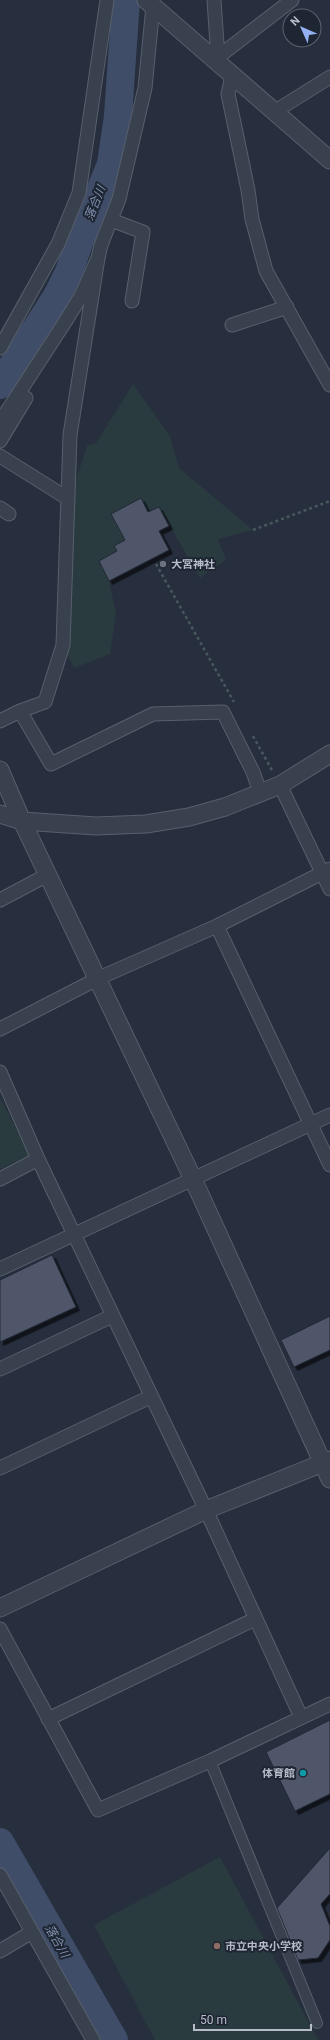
<svg xmlns="http://www.w3.org/2000/svg" width="330" height="2040" font-family="Roboto,'Noto Sans JP',sans-serif">
	<defs>
		<filter id="shadow"><feDropShadow dx="3.5" dy="3.5" stdDeviation="0" flood-color="#0009"/></filter>
	</defs>
	<rect width="100%" height="100%" fill="#272f3e"/>
	<path fill="#293b3f" d="M133,384L170,436L179,468L253,530L218,539L226,560L200,578L159,507L149,512L141,499L125,540L114,546L117,551L99,561L109,581L116,614L110,654L74,668L63,645L66,510L87,446L96,443Z
		M0,1097L29,1155L0,1169Z
		M220,1857L318,2040H155L94,1925Z"/>
	<g fill="none" stroke-linecap="round" stroke-linejoin="round">
		<path stroke="#3f4d68" stroke-width="28" d="M0,385L57,296L69,272L80,240L111,164L118,116L126,0
			M0,1842L114,2040"/>
	</g>
	<path fill="#505769" stroke="#212835" filter="url(#shadow)" d="M141,498L148,512L159,507L169,526L159,531L169,550L109,581L99,561L117,551L114,546L125,540L111,514Z
		M52,1255L76,1307L0,1342V1280Z
		M330,1316V1350L294,1367L281,1340Z
		M330,1720V1794L295,1811L266,1752Z
		M330,1848V1894L321,1904L330,1926V1940L318,1958L298,1960L277,1908Z"/>
	<g fill="none" stroke-linecap="round" stroke-linejoin="round">
		<defs>
			<path id="pedestrian" d="M210,1761L317,2023"/>
			<path id="minor" d="M214,0L217,44L214,60
				M214,60L292,0
				M232,76L228,94L248,190L252,219L266,271L330,385
				M274,112L330,77
				M111,220L143,232L132,301
				M232,325L287,307
				M0,348L58,244L79,193L107,0
				M0,422L65,322L81,296L98,258L101,245L119,199L145,88L153,6
				M0,441L26,398
				M0,456L67,498
				M0,508L9,514
				M20,711L45,702L63,645L70,435L98,258
				M0,721L20,711L51,764L153,714L223,712L253,772L260,792
				M280,785L330,889
				M0,900L49,874
				M217,926L330,1165
				M0,1029L99,978L217,926L330,869
				M0,1072L38,1159L206,1510L301,1717
				M0,1179L38,1159
				M0,1269L330,1115
				M0,1369L112,1316
				M0,1468L150,1397
				M0,1629L98,1810L210,1761L330,1704
				M48,1719L255,1619
				M0,1875L93,2040
				M0,1951L32,1932"/>
			<path id="tertiary" d="M146,0L330,160
				M0,770L22,821L193,1179L330,1479
				M0,814L22,821L96,826L146,824L189,817L225,807L280,785L330,754
				M0,1608L206,1510L330,1460"/>
		</defs>
		<use href="#pedestrian" stroke="#585f6c" stroke-width="12"/>
		<use href="#minor" stroke="#585f6c" stroke-width="15"/>
		<use href="#tertiary" stroke="#585f6c" stroke-width="19"/>
		<path stroke="#47585c" stroke-width="2.5" stroke-dasharray="3 3" stroke-linecap="butt" d="M253,530L330,501
			M156,564L234,702
			M253,736L273,772"/>
		<use href="#pedestrian" stroke="#3a414e" stroke-width="10"/>
		<use href="#minor" stroke="#3a414e" stroke-width="13"/>
		<use href="#tertiary" stroke="#3a414e" stroke-width="17"/>
	</g>
	<circle fill="#6b7280" stroke="#1f2633" stroke-width="1.5" cx="163" cy="564" r="4"/>
	<circle fill="#0f9aa8" stroke="#1f2633" stroke-width="1.5" cx="303" cy="1773" r="4"/>
	<circle fill="#8d6e63" stroke="#1f2633" stroke-width="1.5" cx="217" cy="1946" r="4"/>
	<g text-anchor="middle" stroke-width="4" stroke-linejoin="round" paint-order="stroke">
		<g font-size="11" font-weight="bold" fill="#b7bcc9" stroke="#1f2633" text-anchor="start">
			<text x="171" y="568">大宮神社</text>
			<text x="295" y="1777" text-anchor="end">体育館</text>
			<text x="225" y="1950">市立中央小学校</text>
		</g>
		<g font-size="12" font-style="italic" fill="#8090ae" stroke="#1f2633">
			<text transform="translate(95 203) rotate(-68)" y="4">落合川</text>
			<text transform="translate(57 1941) rotate(60)" y="4">落合川</text>
		</g>
	</g>
	<g transform="translate(302 28) rotate(315)"><circle r="19" fill="#1f2633" stroke="#5c626f"/>
	<path d="M0-3L7 15L0 10L-7 15Z" fill="#93b0f1"/>
	<text y="-6" font-size="11" font-weight="bold" text-anchor="middle" fill="#b7bcc9">N</text>
	</g>
	<path d="M194 2024v6h117v-6" fill="none" stroke="#b7bcc9" stroke-width="2"/>
	<text x="200" y="2024" font-size="12" fill="#b7bcc9" stroke="#1f2633" stroke-width="3" paint-order="stroke">50 m</text>
</svg>
